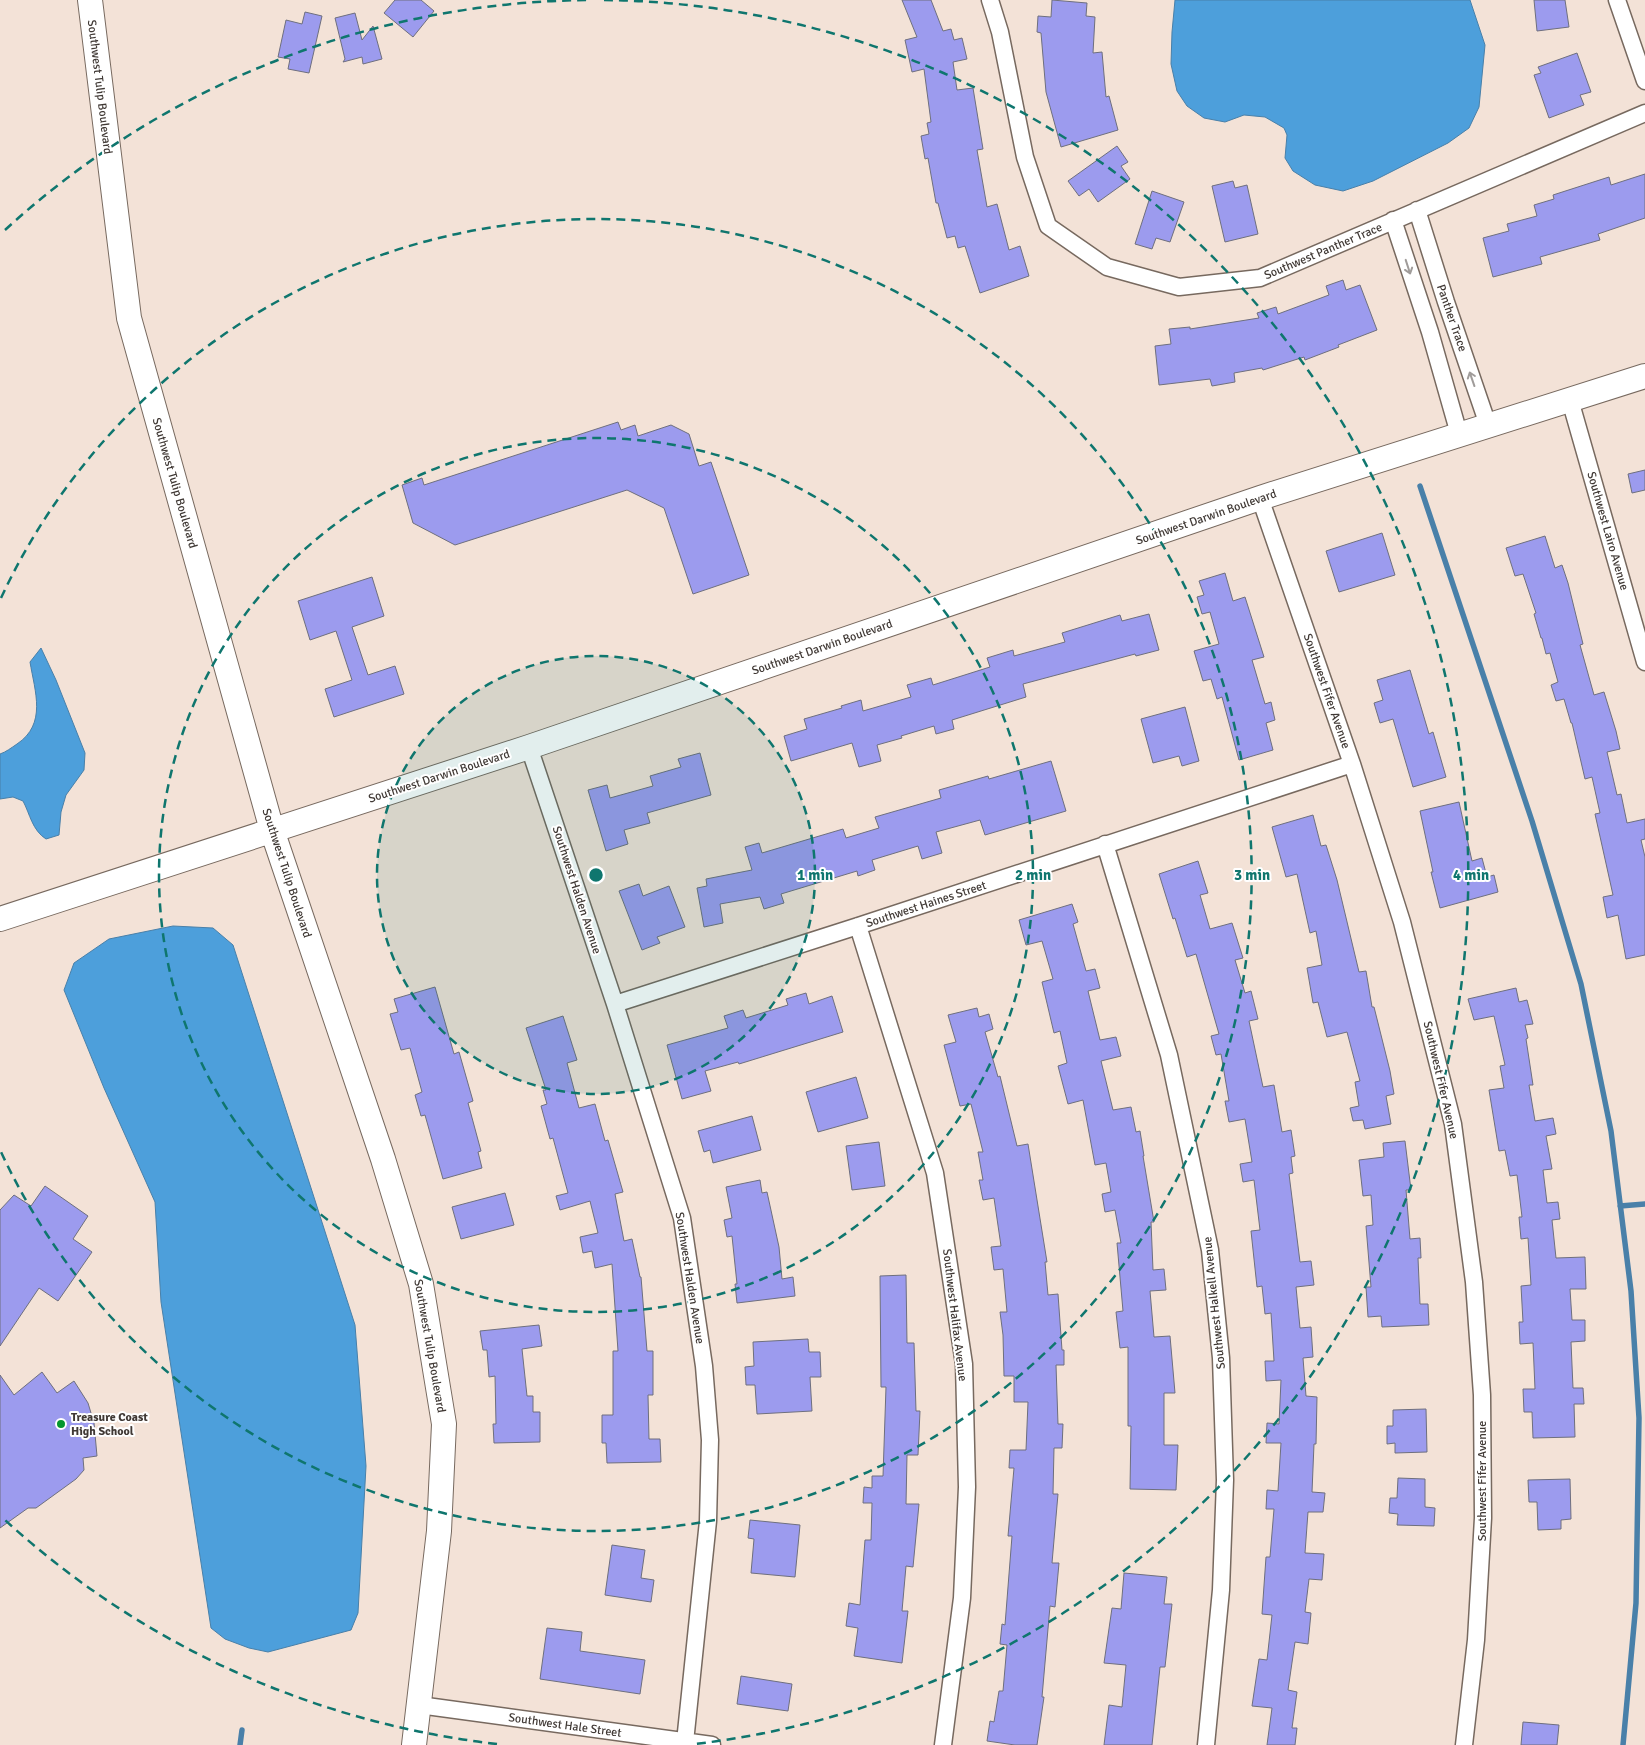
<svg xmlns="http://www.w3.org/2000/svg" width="1645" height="1745" font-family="Signika,sans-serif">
	<rect width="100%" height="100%" fill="#f3e2d7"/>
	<path fill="#4d9fdb" stroke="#4980a9" d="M1175,0H1470L1485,45L1479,107L1469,128L1448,143L1373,181L1343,191L1315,185L1293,171L1285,158L1287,135L1284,128L1265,117L1244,115L1225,122L1204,118L1187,106L1177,91L1171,64L1172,32Z
		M41,648L56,680L85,753L84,770L66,795L61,812L59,835L46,839C32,830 30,814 23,801L13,797L0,799V754C6,752 11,748 17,744C47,724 35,692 30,662Z
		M173,926L213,928L233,945L355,1325L366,1466L358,1613L351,1630L268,1652L249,1648L225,1639L211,1628L161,1302L155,1202L104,1088L64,990L74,963L109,939Z"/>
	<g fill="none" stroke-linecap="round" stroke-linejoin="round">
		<path stroke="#4980a9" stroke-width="5.5" d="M1420,486L1532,821L1581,984L1611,1131L1631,1291L1639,1418L1636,1603L1623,1745
			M1620,1206L1645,1204
			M240,1745L242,1730"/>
	</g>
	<path fill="#9c9bee" stroke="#6e6f7e" d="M395,0H421L434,11L413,37L384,13Z
		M902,0H931L943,31L951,29L954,40L962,38L967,59L953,62L957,90L973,88L983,149L977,150L987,207L997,204L1009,250L1020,246L1029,276L980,293L965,246L958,248L955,236L947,238L938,203H936L928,158L925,159L921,136L929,134L927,123L931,122L924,69L912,72L905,40L917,37Z
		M1052,0L1087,3L1086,16L1095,17L1093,53L1102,52L1106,97L1109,96L1118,130L1061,147L1046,92L1041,33L1037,32L1038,16L1051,17Z
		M1534,0H1565L1569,27L1537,31Z
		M305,12L322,16L309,73L288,69L290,59L278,57L286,20L302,24Z
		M355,13L362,40L373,26L382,59L363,64L362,57L343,62L345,59L335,18Z
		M1577,53L1591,92L1580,95L1584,105L1549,118L1534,75L1541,73L1538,67Z
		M1117,146L1128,162L1121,166L1130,179L1098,202L1089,189L1079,196L1068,181Z
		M1645,174V218L1598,234L1600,240L1540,257L1542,264L1493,277L1483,238L1509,231L1507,224L1537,216L1534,205L1554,199L1553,195L1609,177L1611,185Z
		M1233,181L1235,188L1247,185L1258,234L1225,242L1212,186Z
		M1152,191L1184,202L1170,242L1156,238L1152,249L1135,244Z
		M1343,280L1346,290L1360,285L1377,330L1338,345L1339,347L1305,360L1304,357L1263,370L1262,368L1234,373L1235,382L1212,386L1210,379L1159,385L1155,346L1171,344L1169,329L1190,327V329L1259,318L1257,313L1276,307L1278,314L1329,295L1326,286Z
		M618,422L621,430L635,425L638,436L671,425L689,434L699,466L711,462L749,575L693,594L664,508L627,490L455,545L413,523L402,485L422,478L424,485Z
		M1645,470V490L1632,493L1628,474Z
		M1382,533L1395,575L1339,592L1326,551Z
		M1545,536L1555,568L1562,565L1568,583L1583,644L1580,645L1594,695L1604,692L1616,731L1620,749L1607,752L1617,795L1621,794L1627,823L1645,819V839L1641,840L1645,857V955L1626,959L1618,915L1607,918L1603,897L1613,895L1595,814L1600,813L1592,777L1585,779L1572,723H1571L1564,699L1556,701L1551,685L1558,682L1550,653L1546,654L1542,638H1541L1534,614L1536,613L1523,574L1515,576L1506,548Z
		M1225,573L1233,601L1245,597L1264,657L1252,660L1265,704L1271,702L1275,720L1266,723L1273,750L1239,760L1222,697L1217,699L1211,679L1203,681L1194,651L1219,644L1210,612L1202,614L1197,597L1204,595L1199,581Z
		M372,577L384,616L352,627L368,675L395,666L404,694L334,717L325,689L352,680L336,631L310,640L298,601Z
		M1149,614L1159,650L1136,656L1135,654L1023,684L1026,697L952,720L954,729L936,734L934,726L901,736L902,738L877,745L881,761L859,767L852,743L791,761L784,736L807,729L804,719L842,708L841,706L861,700L863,711L911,697L907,685L931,678L933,685L990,667L987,658L1013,650L1014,656L1065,642L1062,633L1120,615L1122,621Z
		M1410,670L1429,734L1433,732L1446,777L1413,787L1393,719L1380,723L1374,703L1383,700L1377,680Z
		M1185,707L1199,761L1182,766L1179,756L1153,763L1141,719Z
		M700,753L711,795L647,813L650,823L624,830L628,844L606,851L588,790L607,785L610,798L653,786L650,776L681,767L678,759Z
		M1051,761L1066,811L985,835L980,820L936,832L942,853L922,859L918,846L872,860L875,870L858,876L857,871L781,894L784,903L764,909L760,897L720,904L723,923L704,927L697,888L707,886L706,879L752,870L745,847L759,843L762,853L843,829L846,838L879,828L875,817L941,798L939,790L988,776L989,779Z
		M1459,802L1472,861L1482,858L1487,877L1494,875L1498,892L1440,908L1431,872H1433L1420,811Z
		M1313,815L1321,846L1326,845L1337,880L1359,972L1366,971L1372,1007H1374L1390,1071L1394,1094L1386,1096L1391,1124L1365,1129L1363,1120L1353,1121L1350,1108L1359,1106L1355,1082L1360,1081L1347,1032L1327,1037L1318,1002L1313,1003L1307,968L1322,965L1316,931L1310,933L1297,874L1286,877L1272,827Z
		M1198,861L1208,893L1200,895L1210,929L1232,923L1243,958L1235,960L1245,993L1251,991L1258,1019L1249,1021L1263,1087L1274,1085L1282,1132L1291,1130L1295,1156L1291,1157L1293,1173L1289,1174L1300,1262L1311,1261L1314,1285L1296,1287L1300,1328L1311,1327L1313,1357L1303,1358L1306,1396L1317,1397L1316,1444H1314L1312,1492L1325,1493L1323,1512H1308L1305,1553L1324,1554L1322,1580L1309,1579L1305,1612L1311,1613L1308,1644L1295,1642L1288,1690L1297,1692L1292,1728H1297L1295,1745H1267L1272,1708L1252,1706L1259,1659L1267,1660L1272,1615L1262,1614L1266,1557H1270L1274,1509H1266L1267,1490L1278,1491L1281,1443H1266L1267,1423L1279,1424L1281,1380L1266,1381L1265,1361H1274L1271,1313L1265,1314L1262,1286L1257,1287L1251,1231L1260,1230L1254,1180L1243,1182L1240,1164L1252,1162L1245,1119L1229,1122L1225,1101H1229L1221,1054L1216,1055L1211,1036L1219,1034L1196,954L1187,957L1175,918L1173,919L1159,874Z
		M639,884L643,896L669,886L685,927L657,937L660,943L642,950L619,891Z
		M1072,904L1078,922L1073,924L1086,971L1095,969L1100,988L1088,991L1100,1040L1116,1037L1121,1056L1101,1061L1113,1110L1131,1107L1136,1132L1140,1131L1144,1156H1143L1154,1222H1151L1153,1270L1164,1269L1166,1290L1150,1291L1154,1337L1170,1336L1175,1393H1164V1445H1178L1176,1490L1130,1489L1131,1426H1128V1347L1120,1348L1116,1312L1123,1311L1117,1243H1121L1115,1210L1105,1212L1102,1194L1111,1192L1106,1163L1095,1165L1083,1100L1068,1104L1058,1066L1067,1063L1060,1031L1054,1033L1042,982L1053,979L1042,941L1026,945L1019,920Z
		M435,987L454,1054L459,1052L473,1101L468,1103L481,1151L478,1152L482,1168L443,1179L425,1115L421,1116L415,1095L422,1092L410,1048L401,1050L390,1014L398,1012L394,999Z
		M1516,988L1519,1002L1527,1000L1533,1024L1525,1025L1528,1038L1526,1039L1533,1085H1529L1535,1121L1553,1118L1556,1134L1546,1136L1552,1169L1543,1170L1547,1203L1558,1202L1560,1219L1552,1220L1556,1258L1585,1257L1586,1289H1570L1572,1320H1585V1341L1571,1342L1573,1388H1583L1584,1404H1574L1575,1437L1533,1438L1532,1412H1524L1523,1389H1535L1533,1343L1520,1344L1519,1322H1523L1521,1286L1531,1285L1528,1238L1521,1239L1519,1217H1522L1517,1175L1510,1176L1505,1150L1499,1151L1489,1090L1504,1088L1500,1066L1505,1065L1494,1016L1474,1020L1468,999Z
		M806,993L809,1004L832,996L843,1032L739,1064L738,1062L705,1071L711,1091L682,1099L667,1045L728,1028L724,1016L743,1010L746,1018L788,1005L786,999Z
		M977,1008L979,1017L989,1014L993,1029L985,1032L998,1077L1000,1076L1017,1146L1028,1144L1047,1262H1045L1048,1295L1058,1294L1062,1350H1064V1365H1056L1058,1424H1063L1062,1448H1054L1053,1494H1058L1052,1563H1059L1055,1607L1050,1606L1042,1697H1044L1037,1745H1015L987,1741L990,1721L994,1722L999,1691H1003L1007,1645L1000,1644L1002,1624L1005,1625L1012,1536H1008L1014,1468H1009L1010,1450H1026L1028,1402H1014V1376H1004L1003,1335L1000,1312H1007L1003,1269L994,1270L991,1247L1001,1246L994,1198L983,1200L979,1180H983L978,1152H983L971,1104L960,1106L944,1045L956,1042L948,1015Z
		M563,1016L577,1060L567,1063L579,1108L595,1104L605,1141L608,1140L623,1192L615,1194L624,1241L632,1239L640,1277H641L647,1351H653V1395H648L649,1439H660L661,1462L607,1463L606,1443H602V1415H613V1351H618L612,1264L595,1268L592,1251L583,1253L580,1237L598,1233L590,1201L560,1210L556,1196L568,1193L553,1138L550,1139L541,1106L547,1104L543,1090H546L526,1028Z
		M856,1077L868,1118L818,1132L806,1092Z
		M752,1116L761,1150L713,1163L710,1150L704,1152L698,1131Z
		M1405,1141L1411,1190H1406L1410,1239L1420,1238L1421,1258H1418L1420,1304H1428L1429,1325L1382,1327L1381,1316L1368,1317L1366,1287H1371L1366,1226L1373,1225L1371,1195L1363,1196L1359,1160L1384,1157L1383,1143Z
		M879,1142L885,1186L852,1190L846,1146Z
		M760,1180L762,1193L767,1192L779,1247L782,1279L793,1277L795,1296L737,1303L735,1284H737L732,1236L727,1237L724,1220L732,1218L726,1187Z
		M45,1186L88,1216L73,1239L92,1252L58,1301L39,1288L0,1346V1210L14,1195L31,1206Z
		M505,1193L514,1225L461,1239L452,1207Z
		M906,1275L907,1343H914L916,1411H920L918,1455H907L906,1504H919L913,1567L906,1566L902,1611H908L902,1663L854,1656L858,1628L846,1626L849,1603L860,1605L865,1540H871L872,1503H863L864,1487L872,1488V1476H883L886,1387H881L880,1276Z
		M539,1325L542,1346L522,1349L527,1396H533V1412H540V1442L494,1443L493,1424H496L495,1376L489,1377L487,1350H483L480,1331Z
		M808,1339L809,1352H820L821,1377H810L812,1411L757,1414L755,1385H746L745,1367L754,1366L753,1342Z
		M42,1372L57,1393L74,1381L88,1403L94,1423L97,1456L83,1458L84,1470L76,1479L36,1508H28L0,1528V1375L14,1395Z
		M1426,1409L1427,1452L1395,1453V1443L1387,1444V1426H1393V1410Z
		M1398,1478L1425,1479V1507L1435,1508L1434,1526L1397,1525L1398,1514L1389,1513L1390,1498H1397Z
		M1570,1479L1571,1519L1561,1520V1529L1538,1530L1537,1502H1529L1528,1480Z
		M750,1520L800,1525L795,1577L751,1573L754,1539L748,1538Z
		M612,1545L645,1550L641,1578L654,1580L651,1602L605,1595Z
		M1124,1573L1167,1577L1164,1604H1172L1165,1667H1160L1152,1745H1104L1109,1705L1122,1707L1126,1665L1104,1663L1112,1608L1121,1609Z
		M547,1628L582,1632L580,1651L645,1660L640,1694L540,1679Z
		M741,1676L792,1684L788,1711L737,1704Z
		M1523,1722L1559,1725L1557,1745H1521Z"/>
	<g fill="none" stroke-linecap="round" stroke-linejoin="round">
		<defs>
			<path id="street" d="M990,0L1000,32L1025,157L1048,226L1107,267L1179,287L1260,278L1645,113
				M1617,0L1645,81
				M1417,210L1446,302L1488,425
				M1393,220L1430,332L1459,434
				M1570,400L1645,662
				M1260,498L1352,764L1402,922L1453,1124L1474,1282L1482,1395L1483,1518L1476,1640L1464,1745
				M529,747L615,1004L682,1218L704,1366L710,1440L708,1521L685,1742
				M1105,844L1169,1055L1210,1250L1221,1358L1225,1480L1221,1590L1206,1745
				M858,926L935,1173L964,1364L967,1487L962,1598L943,1745
				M615,1004L858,926L1352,764
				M419,1705L712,1745"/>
			<path id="secondary" d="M90,0L129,318L272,830L383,1159L421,1284L444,1424L439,1531L414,1745
				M0,919L529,747L1260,498L1645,376"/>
		</defs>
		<use href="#street" stroke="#77695f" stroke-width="19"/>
		<use href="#secondary" stroke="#77695f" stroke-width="26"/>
		<use href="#street" stroke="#fff" stroke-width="16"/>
		<use href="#secondary" stroke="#fff" stroke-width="24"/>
	</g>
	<defs><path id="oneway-shaft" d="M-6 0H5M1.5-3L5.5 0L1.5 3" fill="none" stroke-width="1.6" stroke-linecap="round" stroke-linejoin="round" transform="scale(1.25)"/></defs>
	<g stroke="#a09c9a">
		<use href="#oneway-shaft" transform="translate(1408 267) rotate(72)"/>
		<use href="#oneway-shaft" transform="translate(1472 379) rotate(-109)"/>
	</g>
	<circle cx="596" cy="875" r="219" fill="#0f766e" fill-opacity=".12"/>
	<g fill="none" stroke="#0f766e" stroke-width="2.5" stroke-dasharray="9 6">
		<circle cx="596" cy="875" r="219"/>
		<circle cx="596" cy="875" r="437"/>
		<path d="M1 598A656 656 0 1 1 1 1152"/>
		<path d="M497 1744A875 875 0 0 1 5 1520M5 230A875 875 0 0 1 588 0M604 0A875 875 0 0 1 695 1744"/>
	</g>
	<circle fill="#05972d" stroke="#fff" stroke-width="2" cx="61" cy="1424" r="5"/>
	<g text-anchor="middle" stroke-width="4" stroke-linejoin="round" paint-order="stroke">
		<g font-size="12" fill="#403935" stroke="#fff">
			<text transform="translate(100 87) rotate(83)" y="4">Southwest Tulip Boulevard</text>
			<text transform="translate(1323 251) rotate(-23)" y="4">Southwest Panther Trace</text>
			<text transform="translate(1452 318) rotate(71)" y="4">Panther Trace</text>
			<text transform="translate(175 483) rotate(74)" y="4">Southwest Tulip Boulevard</text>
			<text transform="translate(1206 517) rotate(-19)" y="4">Southwest Darwin Boulevard</text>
			<text transform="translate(1608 531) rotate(74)" y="4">Southwest Lairo Avenue</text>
			<text transform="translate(822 647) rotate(-19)" y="4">Southwest Darwin Boulevard</text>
			<text transform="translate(1327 691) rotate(71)" y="4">Southwest Fifer Avenue</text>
			<text transform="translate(439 776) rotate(-18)" y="4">Southwest Darwin Boulevard</text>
			<text transform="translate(287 873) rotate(72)" y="4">Southwest Tulip Boulevard</text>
			<text transform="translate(577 890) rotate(72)" y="4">Southwest Halden Avenue</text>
			<text transform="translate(926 904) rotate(-18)" y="4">Southwest Haines Street</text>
			<text transform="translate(1441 1080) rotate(77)" y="4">Southwest Fifer Avenue</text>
			<text transform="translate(690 1278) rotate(81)" y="4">Southwest Halden Avenue</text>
			<text transform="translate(1214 1303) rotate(-96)" y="4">Southwest Halkell Avenue</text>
			<text transform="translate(955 1315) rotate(83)" y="4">Southwest Halifax Avenue</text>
			<text transform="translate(430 1346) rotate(80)" y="4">Southwest Tulip Boulevard</text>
			<text transform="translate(1482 1481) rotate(-90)" y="4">Southwest Fifer Avenue</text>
			<text transform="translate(565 1725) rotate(8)" y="4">Southwest Hale Street</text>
		</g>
		<g font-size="12" font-weight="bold" fill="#403935" stroke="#fff" text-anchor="start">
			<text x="71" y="1421">Treasure Coast<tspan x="71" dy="14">High School</tspan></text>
		</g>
	</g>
	<circle cx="596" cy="875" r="8" fill="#0f766e" stroke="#fff" stroke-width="2.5"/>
	<g font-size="15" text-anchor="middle" font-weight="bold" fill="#0f766e" stroke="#fff" stroke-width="4" stroke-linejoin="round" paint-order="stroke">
		<text x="815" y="880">1 min</text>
		<text x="1033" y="880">2 min</text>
		<text x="1252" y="880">3 min</text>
		<text x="1471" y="880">4 min</text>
	</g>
</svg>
